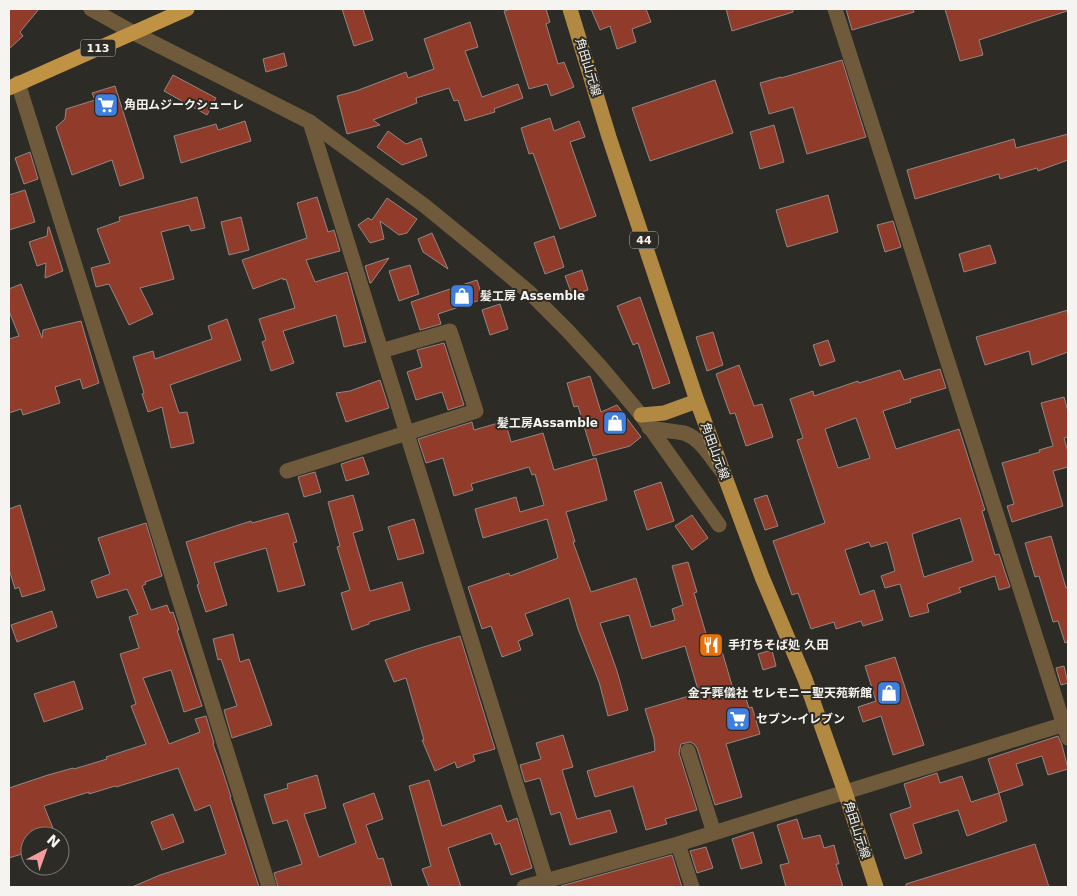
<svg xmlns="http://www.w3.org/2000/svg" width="1077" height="896" font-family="'DejaVu Sans','Noto Sans JP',sans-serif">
	<rect width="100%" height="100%" fill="#2d2b25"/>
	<path fill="#913c2a" stroke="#908785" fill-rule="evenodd" d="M9,9H39L20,32L23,36L9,49Z
		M342,9H363L373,40L354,46Z
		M511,9H546L550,22L546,24L558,64L564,62L574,87L551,96L547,84L529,89L504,11Z
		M591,9H646L651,22L632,29L636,42L617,49L610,26L600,30Z
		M726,9H793V12L732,31Z
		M846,9H913L914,12L852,30Z
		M945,9H1066L1067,11L979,40L983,55L960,61Z
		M470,22L478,47L465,51L482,97L518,84L523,98L494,109L495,112L465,121L458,100L454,101L449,88L416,98L417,103L373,120L380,125L347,134L337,96L356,91L406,72L408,78L434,69L424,39Z
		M284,53L287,66L266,72L263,59Z
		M842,60L866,137L807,154L793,107L769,114L760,83L781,77V78Z
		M173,75L216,98L207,115L164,91Z
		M715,80L733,133L650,161L632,108Z
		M115,86L144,178L120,186L112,160L72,175L56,127L65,119L66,109L95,100L92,93Z
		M550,118L554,131L579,121L585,137L570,142L596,216L560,229L533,153L529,154L521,128Z
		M245,121L251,141L181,163L174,136L216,124L218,130Z
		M774,125L784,162L760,169L750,132Z
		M388,131L406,144L421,138L427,156L402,165L377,147Z
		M1068,134V160L1038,171L1037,168L1000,179L999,174L915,199L907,170L1014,139L1016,148Z
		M30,152L38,179L24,184L15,158Z
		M25,190L35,222L9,230V195Z
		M828,195L838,232L787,247L776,210Z
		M197,197L205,228L191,231L189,225L161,232L174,279L140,288L153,314L129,325L109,284L96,287L91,268L110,263L97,229L120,221L119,217Z
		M317,197L328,232L334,230L340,251L306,260L315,282L347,272L366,342L344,347L336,315L283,331L294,363L271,371L262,342L266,340L259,319L295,308L286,279L283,280V278L253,289L242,260L307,238L297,203Z
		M387,198L417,219L407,233L399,235L380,221L384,239L370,243L358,225L368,218L372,220Z
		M241,217L249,250L229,255L221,222Z
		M893,221L901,247L885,252L877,225Z
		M48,227H49L63,271L45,278L46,263L37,266L29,242L47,236Z
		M432,233L448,269L423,252L418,239Z
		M554,236L564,267L545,274L534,243Z
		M990,245L996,263L964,272L959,254Z
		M389,258L371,283H370L365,266Z
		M410,265L419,294L399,301L389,271Z
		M582,270L588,290L572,295L565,276Z
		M477,280L483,299L438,314L441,324L420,330L411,302Z
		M21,284L42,338L43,330L81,321L99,383L83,389L80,379L55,387L60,403L23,415L21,409L9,413V339L19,336L9,311V289Z
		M640,297L670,383L653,389L638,343L633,345L617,306Z
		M500,304L508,329L490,335L482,310Z
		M1068,310V352L1032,365L1029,351L985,365L976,337Z
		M227,319L241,360L170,385L179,413L187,412L194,443L171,448L162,407L148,412L142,394L144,393L133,357L153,351L155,359L212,339L208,326Z
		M713,332L723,365L707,371L696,337Z
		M828,340L835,361L820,366L813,345Z
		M444,343L464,405L448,410L442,392L416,400L407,372L422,367L417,350Z
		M739,365L754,406L762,404L773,437L746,446L735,413L730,414L716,374Z
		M940,369L946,388L910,399L911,402L883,411L896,449L959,429L985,510L982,511L995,555L999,554L1010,587L999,590L995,576L959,588L961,592L927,604L929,612L910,617L900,584L885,588L881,576L895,571L887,542L871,547L869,542L845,550L860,595L874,590L883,620L863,626L861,621L836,629L834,622L811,629L798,593L792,595L773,541L825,523L797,440L803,438L790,399L813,391L814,396L858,381L859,383L900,370L904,380ZM856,418L870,458L838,468L825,429ZM960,518L973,561L924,577L912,534Z
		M590,376L601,412L617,405L641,437L630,446L593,456L578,406L574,407L567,383Z
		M380,380L389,408L346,422L336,393L350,391Z
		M1064,397L1068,411V437L1064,438L1068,452V467L1053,471L1063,506L1012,522L1007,506L1014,504L1002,463L1040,452L1039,450L1053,446L1041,403Z
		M505,421L511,442L543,433L554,470L596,458L607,500L566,512L575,542H573L591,592L636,578L651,627L675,620L672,609L683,605L672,566L688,562L697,592L694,593L709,644L719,641L736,699L745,696L749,708L752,707L760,734L726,744L742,797L715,805L697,748L694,744L690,742L681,744L679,753L697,810L665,819L667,824L646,830L633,786L595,797L587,771L655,751L654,739L645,709L699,693L685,646L642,659L629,615L600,623L617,671L628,710L608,716L599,682L578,629L569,598L525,614L533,635L518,641L521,650L502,657L491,626L482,629L468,587L509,573L510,576L558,558L547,519L483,538L475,509L516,497L520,512L544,505L535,474L532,475L529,467L471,484L473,490L454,496L443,458L426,463L418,439L472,422L474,430Z
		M363,457L369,474L346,481L341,464Z
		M315,472L321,492L304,497L298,477Z
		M661,482L674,521L647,530L634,491Z
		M353,495L363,530L353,533L370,591L402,582L410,610L369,622V624L352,630L341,593L350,590L337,547L340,546L328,502Z
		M767,495L778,526L765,530L754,499Z
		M20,505L45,590L22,597L19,587L15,589L9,569V509Z
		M288,513L297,542L293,543L305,585L278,592L266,548L214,563L227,605L206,612L197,585L199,584L186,542L251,521L252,523Z
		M692,515L708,538L692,550L675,526Z
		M414,519L424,553L398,560L388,527Z
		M146,523L162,576L145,582L146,584L142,586L151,610L167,605L170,613L173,612L179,630H177L202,706L184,712L171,670L143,678L169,744L200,732L195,719L206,716L214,743L213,744L222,769L231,797H230L259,887H132L160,875L226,854L210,805L195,811L178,768L116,787L115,786L89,794V792L44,806L56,836H30V841L22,844L25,853L9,858V788L48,775L73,768L74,769L107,759L106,757L146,744L131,706L136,704L120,654L139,648L129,617L138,614L127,589L97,598L91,581L110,574L98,538Z
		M1051,536L1066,588L1068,587V642L1065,643L1058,621L1053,622L1039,576L1035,577L1025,543Z
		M52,611L57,627L17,642L11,625Z
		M233,634L240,662L249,659L272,725L232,738L224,710L237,706L221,659L218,660L213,639Z
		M460,636L495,749L473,755L475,761L457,768L455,762L435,771L422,740H424L406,678L394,682L385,660L417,649Z
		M772,650L776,666L763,670L758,654Z
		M895,657L924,745L893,755L881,716L863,722L858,707L876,701L865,666Z
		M1064,666L1068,683L1061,685L1056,668Z
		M74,681L83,709L44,722L34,694Z
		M563,735L573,767L562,770L577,819L610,810L617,832L570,845L560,812L551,815L540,778L525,782L520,765L541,759L536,743Z
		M1058,736L1062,745L1068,769L1048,775L1042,756L1016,764L1023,785L999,793L988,759Z
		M937,773L940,783L962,776L971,802L999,793L1007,821L967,836L958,810L913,824L922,853L905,859L890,814L911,807L904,784Z
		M317,775L326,808L304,814L319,857L356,843L343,804L374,793L383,819L366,825L378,859L383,858L392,887H278L274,873L302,864L287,820L273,824L264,795L288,788L287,784Z
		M429,780L442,826L501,805L507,822L517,818L532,868L511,875L500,843L495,845L491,833L448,848L461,887H429L422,869L431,866L409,786Z
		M173,814L184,842L162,850L151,822Z
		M797,819L803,839L820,835L824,848L834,845L839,864H836L843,887H786L780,865L789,863L777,825Z
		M753,832L762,863L741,869L732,839Z
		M1035,844L1049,887H906V884Z
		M706,847L713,868L697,873L690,851Z
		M672,855L682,887H562L561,886Z"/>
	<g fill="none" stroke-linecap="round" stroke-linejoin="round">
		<path stroke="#6f5b3b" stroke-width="15" d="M835,9L1068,738
			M18,83L269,887
			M310,122L548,887
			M287,471L476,411L450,331L381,351
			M688,751L714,833
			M678,844L692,887
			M524,887L678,844L1068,723"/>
		<path stroke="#6f5b3b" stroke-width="15" d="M91,9L134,33L310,122L425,206L486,256L530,293L568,331L600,366L641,415L719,525
			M649,428C660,430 673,431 684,433C700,438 710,456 720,469"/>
		<path stroke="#b28943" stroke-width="15" d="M570,9L609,137L697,401L762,577L805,679L845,792L876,887
			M641,415L664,413L697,401"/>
		<path stroke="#c09244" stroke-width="15" d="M9,88L187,9"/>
	</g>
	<defs>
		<symbol id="supermarket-square" viewBox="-11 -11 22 22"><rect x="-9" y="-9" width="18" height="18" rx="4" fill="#3f7fe0" stroke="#2d2b25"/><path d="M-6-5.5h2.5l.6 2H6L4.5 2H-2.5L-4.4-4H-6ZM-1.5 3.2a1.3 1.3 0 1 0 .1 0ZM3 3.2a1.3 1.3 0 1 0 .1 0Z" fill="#fff"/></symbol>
		<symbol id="shop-square" viewBox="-11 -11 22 22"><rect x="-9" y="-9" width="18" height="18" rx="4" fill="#3f7fe0" stroke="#2d2b25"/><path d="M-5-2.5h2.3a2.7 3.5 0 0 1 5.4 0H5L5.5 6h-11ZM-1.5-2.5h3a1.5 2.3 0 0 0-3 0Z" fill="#fff"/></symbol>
		<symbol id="restaurant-square" viewBox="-11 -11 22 22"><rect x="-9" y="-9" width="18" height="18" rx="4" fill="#e8710a" stroke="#2d2b25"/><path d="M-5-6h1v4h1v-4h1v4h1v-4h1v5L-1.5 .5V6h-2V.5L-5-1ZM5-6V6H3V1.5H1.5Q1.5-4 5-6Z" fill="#fff"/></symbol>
	</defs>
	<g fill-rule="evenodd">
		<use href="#supermarket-square" x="92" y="91" width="28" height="28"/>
		<use href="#shop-square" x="448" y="282" width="28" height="28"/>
		<use href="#shop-square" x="601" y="409" width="28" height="28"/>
		<use href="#restaurant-square" x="697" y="631" width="28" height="28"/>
		<use href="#shop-square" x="875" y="679" width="28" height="28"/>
		<use href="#supermarket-square" x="724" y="705" width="28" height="28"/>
	</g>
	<g text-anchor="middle" stroke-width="4" stroke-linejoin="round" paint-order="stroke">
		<g fill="#2d2b25" stroke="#b9b8b3" stroke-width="1">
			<rect x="80.5" y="39.5" width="35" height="17" rx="4"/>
			<rect x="630" y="231.5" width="28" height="17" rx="4"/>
		</g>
		<g font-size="11" font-weight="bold" fill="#f5f4f0">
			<text x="98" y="52">113</text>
			<text x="644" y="244">44</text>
		</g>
		<g font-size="12" fill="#f5f4f0" stroke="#2d2b25">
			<text transform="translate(588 67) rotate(73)" y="4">角田山元線</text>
			<text transform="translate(715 451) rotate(70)" y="4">角田山元線</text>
			<text transform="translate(857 830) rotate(72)" y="4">角田山元線</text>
		</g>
		<g font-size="12" font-weight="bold" fill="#f5f4f0" stroke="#2d2b25" text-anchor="start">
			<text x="124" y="109">角田ムジークシューレ</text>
			<text x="480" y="300">髪工房 Assemble</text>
			<text x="598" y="427" text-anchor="end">髪工房Assamble</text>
			<text x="728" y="649">手打ちそば処 久田</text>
			<text x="872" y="697" text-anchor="end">金子葬儀社 セレモニー聖天苑新館</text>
			<text x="756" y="723">セブン-イレブン</text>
		</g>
	</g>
	<rect width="1077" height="896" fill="none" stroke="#f5f4f0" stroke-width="20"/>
	<g transform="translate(45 851) rotate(41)"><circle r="24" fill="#2d2b25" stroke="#7d7b76"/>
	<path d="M0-4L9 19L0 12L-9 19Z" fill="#f59b9d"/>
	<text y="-8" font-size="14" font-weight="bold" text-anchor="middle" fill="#f5f4f0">N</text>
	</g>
</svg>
